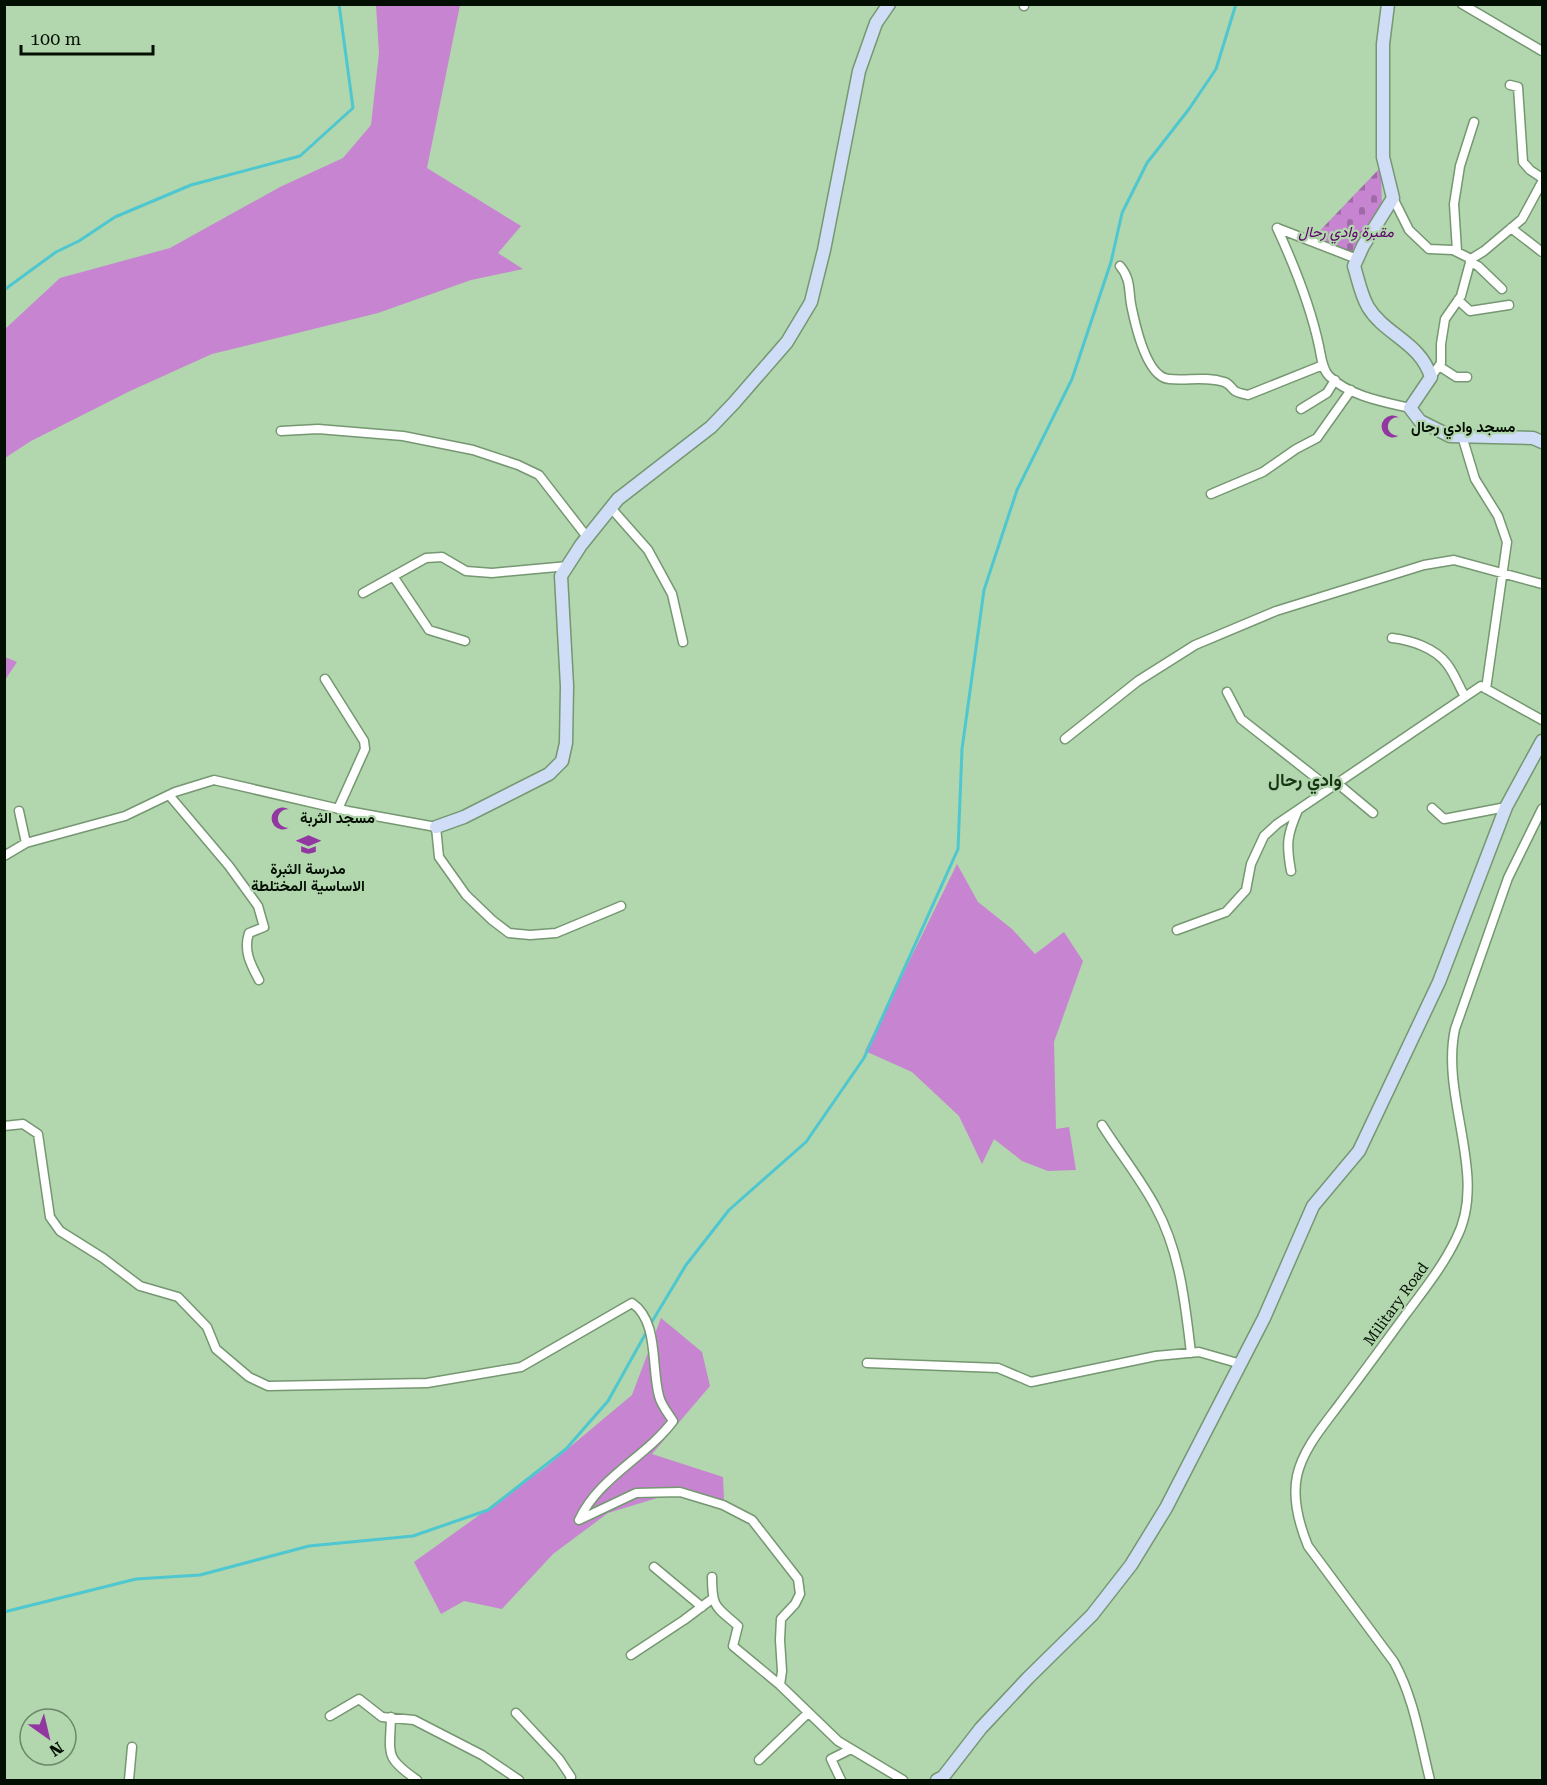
<svg xmlns="http://www.w3.org/2000/svg" width="1547" height="1785" font-family="'Roboto Serif',Vazirmatn,serif">
	<defs>
		<pattern id="cemetery-stones" width="16" height="16" patternUnits="userSpaceOnUse" patternTransform="scale(1.5)"><rect width="16" height="16" fill="#c784d1"/><path d="M2 7V4a2 2 0 0 1 4 0v3zM10 15v-3a2 2 0 0 1 4 0v3z" fill="#9f6aa7"/></pattern>
	</defs>
	<rect width="100%" height="100%" fill="#b2d6ad"/>
	<path fill="#c784d1" d="M376,5H460L427,168L521,226L498,253L523,269L471,280L378,313L212,354L130,391L31,441L5,458V329L60,278L170,248L280,187L343,158L371,125L379,53Z
		M5,657L17,662L5,680L4,657Z
		M957,864L978,902L1012,929L1035,954L1064,932L1083,961L1054,1042L1056,1129L1069,1127L1076,1170L1048,1171L1022,1161L994,1139L982,1164L959,1116L912,1072L865,1051Z
		M661,1318L702,1352L710,1386L652,1454L723,1477L724,1500L667,1495L608,1513L553,1554L502,1609L464,1601L441,1614L414,1562L546,1467L632,1395Z"/>
	<path fill="url(#cemetery-stones)" d="M1381,167L1382,213L1352,259L1311,240Z"/>
	<g fill="none" stroke-linecap="round" stroke-linejoin="round">
		<path stroke="#4ec7d0" stroke-width="3" d="M4,290L56,252L79,241L115,217L191,185L300,156L353,108L339,4
			M650,1325L686,1265L729,1210L806,1142L864,1058L958,849L962,749L984,590L1017,490L1072,379L1111,262L1122,213L1147,163L1189,109L1216,69L1236,4
			M4,1612L136,1579L200,1575L309,1546L413,1536L488,1510L566,1449L608,1401L647,1331"/>
		<defs>
			<path id="street" d="M1462,4L1542,51
				M1024,6V4
				M1510,85L1518,87L1523,162L1530,170L1542,178
				M1393,198L1409,230L1429,249L1453,250L1471,259L1484,251L1522,219L1542,182
				M1277,228C1295,267 1310,304 1319,346C1321,355 1322,369 1329,376C1349,396 1384,402 1410,408
				M1277,228L1357,259
				M1511,228L1542,252
				M1457,251L1454,204L1460,166L1474,122
				M1470,262L1478,266L1502,289
				M1120,266C1132,280 1128,293 1132,309C1136,328 1147,377 1169,379C1187,381 1206,376 1224,382C1229,383 1231,388 1235,391C1238,393 1244,394 1248,395L1323,365
				M1458,300L1470,311L1509,305
				M1439,366L1456,377H1467
				M1431,377L1441,363V344L1445,319L1461,296L1471,259
				M1301,409L1327,393L1335,380
				M281,431L318,429L403,436L473,450L518,465L539,475L587,537
				M1462,436L1475,479L1498,516L1507,542L1486,689
				M1211,494L1263,472L1296,449L1317,438L1351,390
				M611,508L648,550L672,594L683,642
				M393,576L429,630L465,641
				M363,593L426,558L442,557L466,571L492,573L568,566
				M1392,638C1411,640 1435,648 1447,664C1454,673 1459,686 1465,697
				M325,679L364,741L365,749L338,809
				M1227,692L1241,719L1329,788
				M1065,739L1138,681L1195,645L1276,611L1424,565L1454,560L1542,584
				M1337,783L1373,813
				M169,795L229,866L258,906L264,927L249,933C243,951 251,965 259,980
				M1432,808L1444,819L1506,807
				M19,811L26,843
				M4,856L26,843L125,816L175,792L214,780L348,811L436,827L439,857L466,895L492,920L509,933L530,935L556,933L621,906
				M1291,871C1286,844 1287,835 1298,810
				M1177,930L1226,912L1246,890L1251,864L1264,836L1277,824L1481,686L1542,720
				M1102,1125C1119,1152 1140,1178 1155,1206C1180,1251 1185,1302 1191,1353
				M4,1126L23,1124L38,1134L50,1217L60,1231L103,1258L140,1286L178,1297L207,1327L216,1349L249,1377L268,1386L427,1383L521,1367L632,1303C659,1321 651,1367 659,1396C661,1405 668,1413 673,1421C646,1457 599,1477 579,1520L636,1493L680,1492L723,1505L752,1520L798,1579L800,1594L795,1604L781,1619L780,1640L782,1671L780,1685L838,1741L903,1780
				M867,1363L998,1368L1031,1382L1156,1356L1199,1352L1241,1364
				M654,1567L702,1607
				M712,1577C712,1609 716,1606 738,1626L733,1646L780,1685
				M631,1655L684,1620L712,1599
				M516,1713L559,1759L571,1777L570,1780
				M330,1716L359,1699L382,1717L414,1720L482,1755L519,1780
				M391,1717C390,1755 384,1757 417,1780
				M759,1760L808,1713
				M129,1780L132,1747
				M841,1780L831,1759L851,1749
				M1430,1780C1420,1740 1414,1698 1394,1662L1308,1546C1299,1524 1292,1500 1297,1476C1303,1448 1325,1424 1341,1402C1363,1373 1384,1344 1406,1314C1424,1290 1443,1266 1456,1239C1489,1176 1440,1098 1455,1029L1508,878L1542,809"/>
			<path id="secondary" d="M1388,4L1383,44V157L1393,198L1363,246L1354,266C1358,279 1361,295 1368,307C1385,335 1420,342 1431,377L1410,408L1420,421L1450,436L1533,438L1542,442
				M436,827L464,817L549,774L562,761L566,743L567,686L561,576L581,545L618,499L711,427L734,403L787,342L811,302L824,250L859,71L876,23L889,4
				M937,1780L943,1777L981,1728L1028,1678L1092,1615L1131,1565L1166,1508L1264,1318L1313,1206L1359,1151L1439,982L1506,807L1542,741"/>
		</defs>
		<use href="#street" stroke="#759771" stroke-width="11"/>
		<use href="#secondary" stroke="#759771" stroke-width="15"/>
		<use href="#street" stroke="#fff" stroke-width="8"/>
		<use href="#secondary" stroke="#cfddf7" stroke-width="12"/>
	</g>
	<defs>
		<symbol id="mosque-bare" viewBox="-9 -9 18 18"><path d="M3.5-4.9A6 6 0 1 0 3.5 4.9A5 5 0 1 1 3.5-4.9Z" fill="#9236a1" stroke="#b2d6ad" stroke-width="2.5" paint-order="stroke"/></symbol>
		<symbol id="school-bare" viewBox="-9 -9 18 18"><path d="M0-5L7-2L0 1L-7-2ZM-4 1L0 2.5L4 1V4Q0 6-4 4Z" fill="#9236a1" stroke="#b2d6ad" stroke-width="2.5" paint-order="stroke"/></symbol>
	</defs>
	<g fill-rule="evenodd">
		<use href="#mosque-bare" x="1376" y="410" width="33" height="33"/>
		<use href="#mosque-bare" x="266" y="802" width="33" height="33"/>
		<use href="#school-bare" x="292" y="828" width="33" height="33"/>
	</g>
	<g text-anchor="middle" stroke-width="4.5" stroke-linejoin="round" paint-order="stroke">
		<g font-size="15" font-style="italic" fill="#5d026a" stroke="#b2d6ad">
			<text x="1346" y="237">مقبرة وادي رحال</text>
		</g>
		<g font-size="15" font-weight="bold" fill="#040f03" stroke="#b2d6ad" text-anchor="start">
			<text x="1411" y="432">مسجد وادي رحال</text>
			<text x="300" y="823">مسجد الثربة</text>
			<text x="308" y="874" text-anchor="middle">مدرسة الثبرة<tspan x="308" dy="17">الاساسية المختلطة</tspan></text>
		</g>
		<g font-size="15" fill="#040f03" stroke="#b2d6ad">
			<text transform="translate(1396 1304) rotate(-54)" y="5">Military Road</text>
		</g>
		<g font-size="18" font-weight="bold" fill="#183615" stroke="#b2d6ad">
			<text x="1305" y="786">وادي رحال</text>
		</g>
	</g>
	<rect width="1547" height="1785" fill="none" stroke="#040f03" stroke-width="12"/>
	<g transform="translate(48 1737) rotate(146)"><circle r="28" fill="#b2d6ad" stroke="#6c8669" stroke-width="1.5"/>
	<path d="M0-4.5L10 22L0 15L-10 22Z" fill="#9236a1"/>
	<text y="-9" font-size="16" font-weight="bold" text-anchor="middle" fill="#040f03">N</text>
	</g>
	<path d="M21 45v9h132v-9" fill="none" stroke="#040f03" stroke-width="3"/>
	<text x="30" y="45" font-size="18" fill="#040f03" stroke="#b2d6ad" stroke-width="4.5" paint-order="stroke">100 m</text>
</svg>
